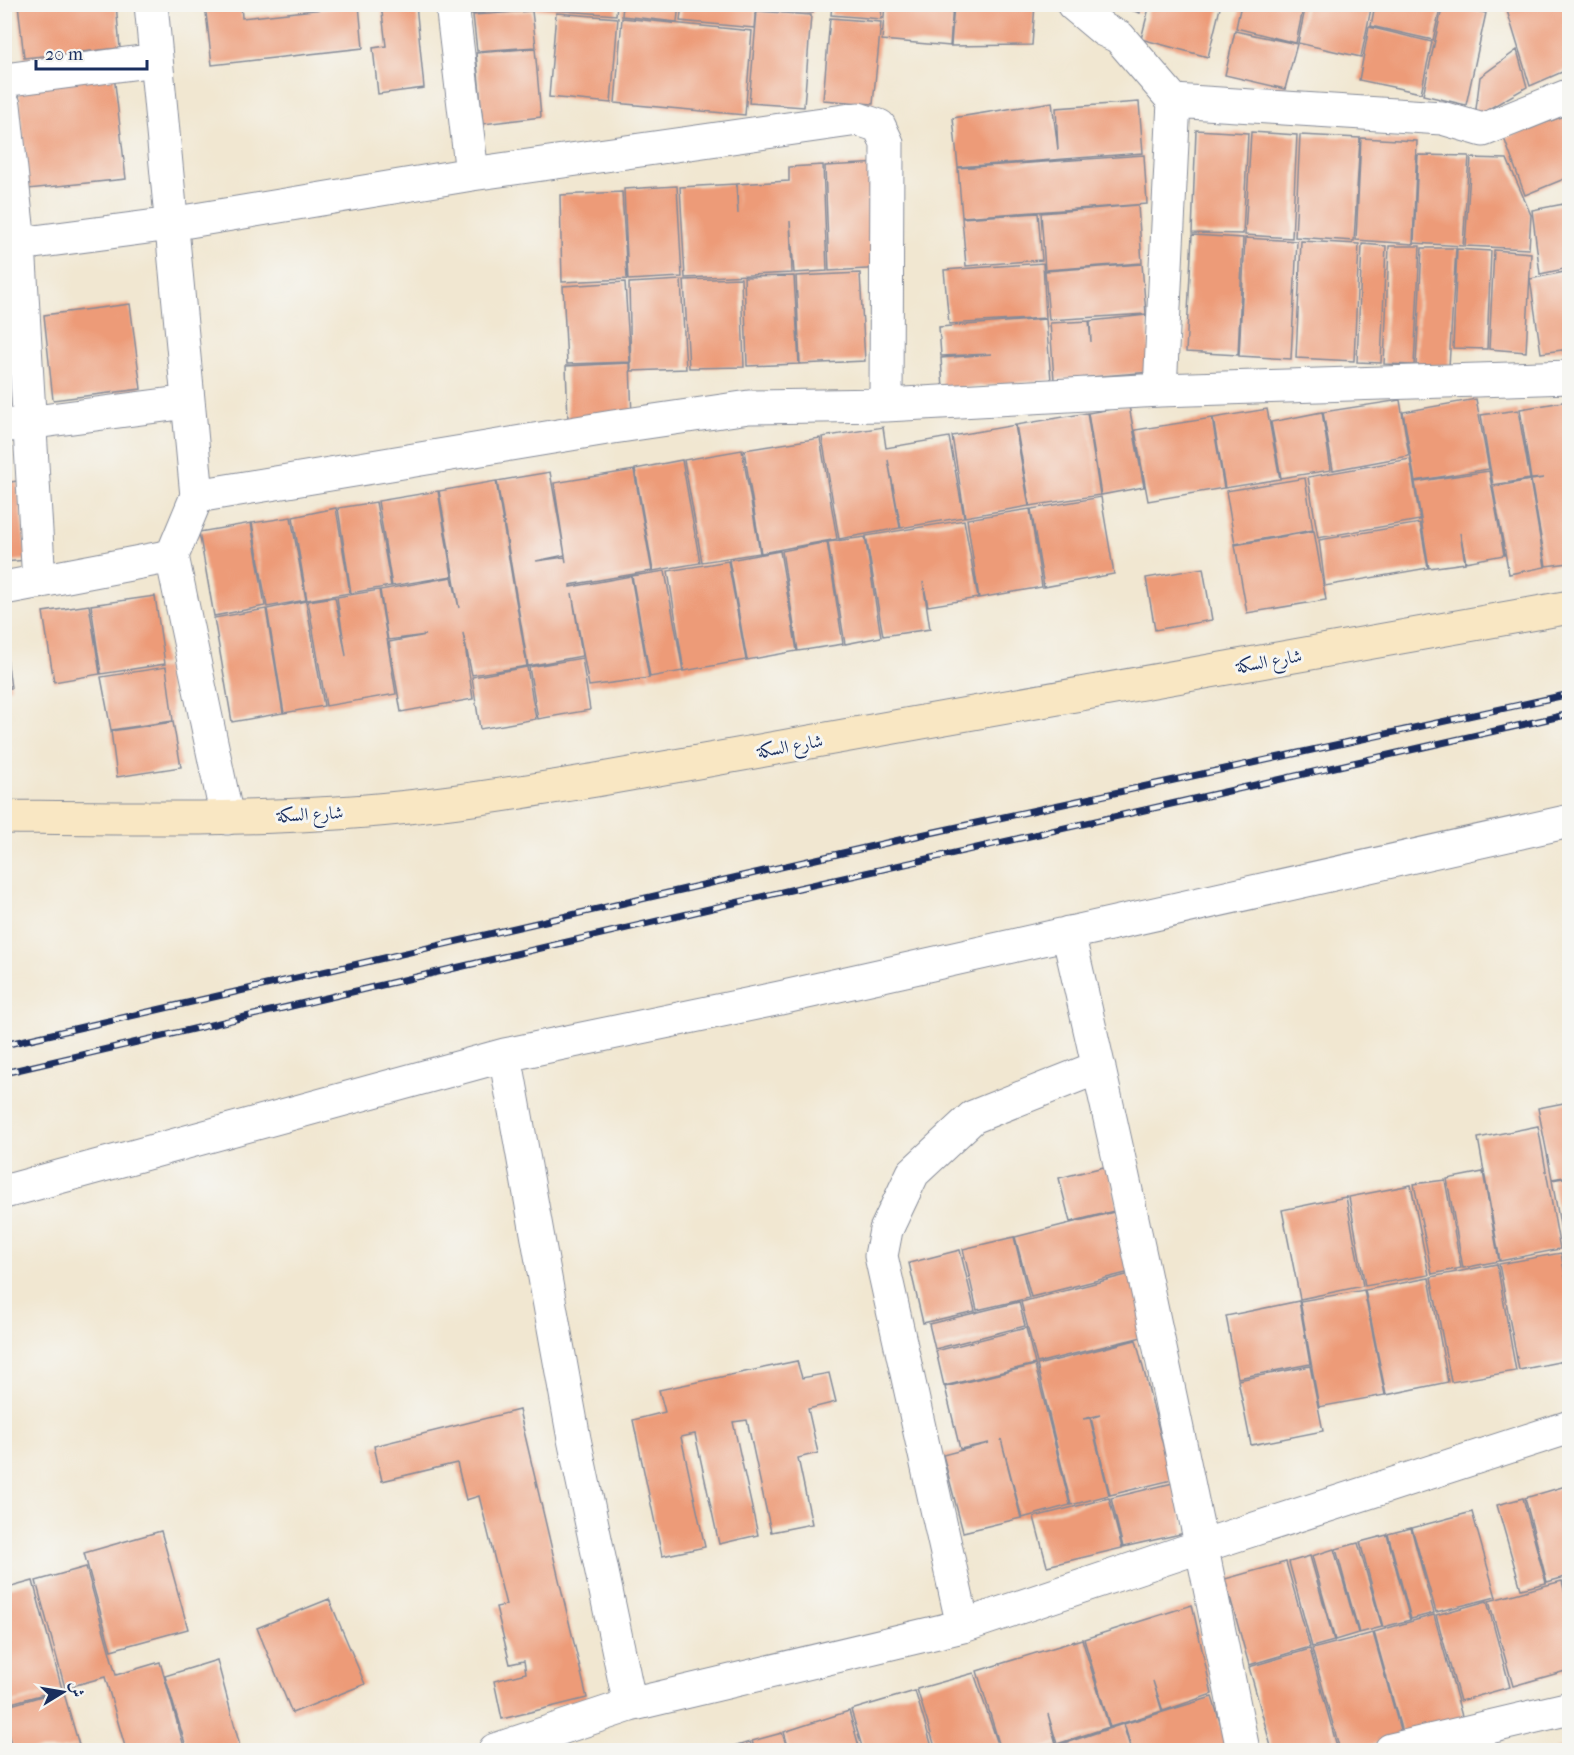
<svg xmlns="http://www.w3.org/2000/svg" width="1574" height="1755" font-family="'IM FELL French Canon',Amiri,serif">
	<rect width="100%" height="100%" fill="#f6f6f2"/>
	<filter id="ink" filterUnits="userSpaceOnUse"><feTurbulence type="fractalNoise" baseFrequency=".0167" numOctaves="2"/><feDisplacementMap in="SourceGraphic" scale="12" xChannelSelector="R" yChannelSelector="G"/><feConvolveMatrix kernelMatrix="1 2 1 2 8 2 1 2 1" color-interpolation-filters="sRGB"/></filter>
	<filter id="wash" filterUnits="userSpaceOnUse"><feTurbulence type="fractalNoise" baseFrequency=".008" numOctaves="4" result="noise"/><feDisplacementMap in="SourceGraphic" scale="24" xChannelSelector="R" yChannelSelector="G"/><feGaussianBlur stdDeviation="1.35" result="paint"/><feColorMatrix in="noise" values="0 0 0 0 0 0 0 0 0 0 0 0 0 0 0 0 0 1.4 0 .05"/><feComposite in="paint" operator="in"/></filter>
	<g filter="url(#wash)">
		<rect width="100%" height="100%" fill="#f1e7d1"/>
		<g id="blocks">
			<path fill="#ed9b78" d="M18,4H116L120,48L24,58Z
				M205,4H241L242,18L359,5L363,48L212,65Z
				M381,4H416L424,88L378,94L373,48L386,46Z
				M472,4H532V9L472,14Z
				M533,4H565V11L533,9Z
				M566,4H617L616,15L566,11Z
				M623,4H679L677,22L622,16Z
				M682,4H756L754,28L680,21Z
				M758,4H813V13L758,8Z
				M832,4H882L881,19L831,15Z
				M885,4H953L950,46L882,40Z
				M954,4H1035L1032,45L951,46Z
				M1113,4H1142L1140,13Z
				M1150,4H1221L1208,57L1141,39Z
				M1241,4H1304L1296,43L1236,28Z
				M1306,4H1372L1361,57L1298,43Z
				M1375,4H1441L1433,40L1371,26Z
				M1443,4L1486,13L1466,105L1423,95Z
				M1505,4H1569V69L1530,86Z
				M532,11L536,47L477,51L473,15Z
				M757,11L811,15L804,107L749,103Z
				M556,13L618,18L611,103L549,97Z
				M622,18L752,31L745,115L615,103Z
				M830,18L881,22L873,104L823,100Z
				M1369,27L1432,42L1421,93L1359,80Z
				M1235,31L1297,44L1285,89L1225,75Z
				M535,48L541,117L483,124L476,53Z
				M1517,50L1527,87L1475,117L1480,77Z
				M114,75L126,179L28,189L18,86Z
				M1052,102L1058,150L1056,108L1139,102L1143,153L958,167L953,118Z
				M1567,115L1569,120V177L1525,195L1504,138Z
				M1196,130L1248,133L1243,234L1192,233Z
				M1251,132L1297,135L1292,238L1245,235Z
				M1300,135L1360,138L1354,241L1295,237Z
				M1361,138L1417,141L1413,244L1356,240Z
				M1144,155L1147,204L962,217L958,168Z
				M1418,155L1469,156L1463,246L1414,243Z
				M1471,158L1507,159L1531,215L1529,249L1465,246Z
				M881,163L885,268L829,271L825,166Z
				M823,165L827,271L794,273L790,221L792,273L685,278L680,187L736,184L738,214L737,184L789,181V167Z
				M677,186L682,277L628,280L624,189Z
				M622,192L627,279L562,282L560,195Z
				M1569,203V268L1540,274L1532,210Z
				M1138,205L1142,263L1045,270L1041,213Z
				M1038,213L1042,260L966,266L962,218Z
				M1192,235L1243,238L1238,355L1186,352Z
				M1245,238L1297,241L1291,359L1239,356Z
				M1301,241L1359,244L1354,361L1296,358Z
				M1362,244L1386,246L1381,363L1357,362Z
				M1389,246H1420L1414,365L1384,364Z
				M1422,248H1456L1449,367L1416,365Z
				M1457,249L1491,251L1487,349L1453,348Z
				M1494,250L1531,253L1526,352L1489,349Z
				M1043,263L1046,318L949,324L944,270Z
				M1142,264L1146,314L1049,320L1045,271Z
				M1569,271V349L1541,353L1530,279Z
				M860,273L865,361L800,364L796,276Z
				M794,276L799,364L747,366L744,277Z
				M741,278L744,367L689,368L684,280Z
				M681,280L686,369L631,371L629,283Z
				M625,282L630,362L567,364L563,286Z
				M130,304L141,389L53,400L44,315Z
				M1147,315L1151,372L1054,380L1050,323L1089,321L1091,342L1090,321Z
				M1046,319L1051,380L943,389L941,358L992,354L941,356L939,327Z
				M630,363L632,418L568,420L566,366Z
				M1476,399L1489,469L1415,481L1403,412Z
				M1400,400L1409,456L1333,470L1323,412Z
				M1569,401V563L1546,566L1531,480L1544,478L1531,479L1520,409Z
				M1129,406L1144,487L1101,495L1088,413Z
				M1267,409L1280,479L1225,488L1213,418Z
				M1518,410L1530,479L1493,485L1481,415Z
				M1322,412L1331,470L1281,478L1271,422Z
				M1087,413L1100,495L1030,506L1016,425Z
				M1212,418L1224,488L1148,501L1135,430Z
				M1015,425L1029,506L965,517L952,436Z
				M883,427L886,448L949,437L964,517L901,528L888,460L900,528L839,539L822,437Z
				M820,438L837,539L761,553L744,450Z
				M742,450L760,553L702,562L684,460Z
				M1410,459L1420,520L1318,538L1308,477Z
				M682,460L700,563L653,571L635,469Z
				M634,470L652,571L570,585V587L631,576L649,678L589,686L572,593L582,656L528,666L497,481L550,472L565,555L536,561L565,557L566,562L554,483Z
				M1489,471L1504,555L1466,562L1460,533L1465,563L1429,568L1415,482Z
				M1305,478L1313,530L1235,544L1226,491Z
				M1530,480L1545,567L1509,574L1493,487Z
				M17,481L27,560L4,562V483Z
				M496,481L527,666L472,675L463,633L473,699L401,712L389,642L426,635L388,640L380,590L452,577L459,608L439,491Z
				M438,491L452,576L392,586L378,501Z
				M1101,497L1114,574L1044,587L1031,509Z
				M376,502L391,586L351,593L338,508Z
				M336,508L350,593L307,600L293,517Z
				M1030,509L1042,587L979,598L967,519Z
				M291,517L306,600L267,607L252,523Z
				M964,520L978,598L928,606L923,582L930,629L883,636L866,536Z
				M251,523L265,606L214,616L199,532Z
				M1420,523L1428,568L1325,586L1319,540Z
				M1314,531L1326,600L1247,613L1235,545Z
				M865,537L881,637L845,644L828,542Z
				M827,542L843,644L798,651L782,551Z
				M780,551L797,651L747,660L729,560Z
				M728,561L746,660L684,671L668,571Z
				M1203,568L1212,620L1155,630L1146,578Z
				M665,571L683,671L650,677L632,576Z
				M379,590L396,694L326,706L308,601L335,597L346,656L337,597Z
				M155,596L165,664L101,674L91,605Z
				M306,601L324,706L284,713L267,609Z
				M89,605L100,674L54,682L43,612Z
				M266,609L283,713L232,722L214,618Z
				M6,650L11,688L4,689V651Z
				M582,658L590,710L538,719L529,667Z
				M166,667L173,721L111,730L101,677Z
				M527,667L536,719L480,729L472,677Z
				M173,722L181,767L117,777L111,731Z
				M1569,1102V1176L1552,1179L1538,1108Z
				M1538,1126L1560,1249L1500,1261L1478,1138Z
				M1108,1166L1118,1210L1070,1222L1059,1178Z
				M1483,1172L1499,1261L1463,1268L1447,1179Z
				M1569,1177V1246L1564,1247L1552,1180Z
				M1445,1180L1461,1268L1432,1274L1414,1184Z
				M1411,1185L1429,1275L1365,1286L1349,1197Z
				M1346,1197L1363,1286L1300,1299L1282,1210Z
				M1118,1211L1134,1271L1031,1297L1015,1237Z
				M1014,1237L1029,1298L977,1310L963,1249Z
				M1569,1249V1269H1568L1565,1250Z
				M960,1250L975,1311L923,1323L909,1263Z
				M1561,1253L1569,1297V1360L1519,1370L1499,1264Z
				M1497,1264L1516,1371L1451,1382L1431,1277Z
				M1134,1273L1150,1335L1037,1363L1021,1302Z
				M1429,1278L1448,1382L1386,1395L1365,1290Z
				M1364,1290L1385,1395L1319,1407L1300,1301Z
				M1299,1301L1310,1364L1238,1378L1226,1316Z
				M1019,1302L1025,1326L935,1349L929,1324Z
				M1026,1328L1035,1364L944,1386L936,1351Z
				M1136,1340L1172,1480L1110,1495L1091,1418L1100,1415L1083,1419L1090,1418L1109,1495L1071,1505L1037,1365Z
				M797,1361L802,1378L829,1373L836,1402L808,1409L818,1453L798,1458L812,1524L771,1532L747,1420L733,1422L758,1535L719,1544L695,1434L681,1437L705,1547L662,1556L633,1420L665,1412L659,1390Z
				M1035,1365L1070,1505L1022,1518L1001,1439L1021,1518L963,1532L943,1455L989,1443L960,1449L945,1387Z
				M1310,1366L1323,1431L1251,1445L1238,1380Z
				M519,1410L587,1698L502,1719L494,1681L526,1673L524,1661L510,1664L496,1607L506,1605L479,1496L466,1500L457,1463L382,1481L374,1446Z
				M1173,1483L1185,1533L1123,1547L1111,1498Z
				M1569,1485V1576L1547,1582L1525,1498Z
				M1109,1498L1122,1548L1047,1566L1034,1517Z
				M1523,1498L1546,1583L1521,1589L1497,1505Z
				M1472,1512L1496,1597L1436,1612L1412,1528Z
				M1411,1528L1434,1613L1411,1619L1388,1534Z
				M161,1531L188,1629L111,1650L84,1553Z
				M1387,1535L1410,1620L1383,1627L1360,1542Z
				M1358,1543L1382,1627L1359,1633L1336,1549Z
				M1334,1549L1358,1633L1335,1640L1312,1556Z
				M1310,1556L1334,1641L1312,1647L1289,1562Z
				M1286,1562L1310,1647L1249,1665L1225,1579Z
				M86,1567L116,1675L160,1662L185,1750H126L105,1677L65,1688L36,1581Z
				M1569,1579V1598L1564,1581Z
				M33,1581L62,1689L4,1705V1589Z
				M1562,1581L1569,1610V1670L1513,1686L1489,1601Z
				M329,1599L365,1684L292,1713L257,1628Z
				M1487,1601L1510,1687L1460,1701L1436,1615Z
				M1192,1605L1212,1694L1163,1711L1153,1681L1162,1711L1110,1727L1084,1639Z
				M1434,1615L1463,1720L1403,1736L1374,1632Z
				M1373,1633L1402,1737L1352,1750H1340L1312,1649Z
				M1082,1639L1109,1727L1057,1744L1048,1714L1056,1744L1035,1750H1001L977,1671Z
				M1310,1649L1338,1750H1272L1249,1667Z
				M217,1660L241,1750H187L165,1676Z
				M974,1673L1000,1750H936L917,1689Z
				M63,1690L79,1745L59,1750H13L4,1720V1707Z
				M915,1691L933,1750H863L851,1710Z
				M1212,1697L1229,1750H1132L1124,1724Z
				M849,1711L860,1750H789L784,1732Z
				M1123,1724L1131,1750H1047V1749Z
				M782,1733L788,1750H755L752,1741Z
				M750,1742L753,1750H724Z
				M79,1746L80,1750H66Z
				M1569,1746V1750H1552Z"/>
		</g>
	</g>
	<g filter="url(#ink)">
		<use href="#blocks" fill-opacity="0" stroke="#868b98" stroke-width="1.5"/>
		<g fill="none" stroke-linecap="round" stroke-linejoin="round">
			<defs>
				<path id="street" d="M151,4L197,496L172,556L227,818
					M452,4L472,174
					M1073,4L1104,30L1119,37L1174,101
					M4,80L156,60
					M4,105L19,244L39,582
					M4,246L171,224L472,174L858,119L879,126L887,143L886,405
					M1160,390L1174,101L1442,118L1483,130L1570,95
					M4,426L188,402
					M197,496L613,427L749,407L886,405L1160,390L1570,377
					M4,588L172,556
					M1068,933C1131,1205 1188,1477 1243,1750
					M505,1055L574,1439L630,1705
					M4,1192L505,1055L780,998L1570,821
					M963,1626L881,1256L886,1230L913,1173L973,1117L1099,1067
					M495,1750L630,1705L963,1626L1202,1546L1570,1427
					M1391,1750L1570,1708"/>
				<path id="secondary" d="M4,817C109,818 213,820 317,814C411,810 504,795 596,780L1570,607"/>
			</defs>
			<use href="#street" stroke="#868b98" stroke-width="35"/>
			<use href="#secondary" stroke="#868b98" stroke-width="35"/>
			<use href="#street" stroke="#fff" stroke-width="33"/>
			<use href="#secondary" stroke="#f9e7c3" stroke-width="33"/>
			<defs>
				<path id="rail" d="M4,1045L921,835L1570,694
					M4,1073L799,888L1570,714"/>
			</defs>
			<use href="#rail" stroke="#1b2f5e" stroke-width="7"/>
			<use href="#rail" stroke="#f6f6f2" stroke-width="4.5" stroke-dasharray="14" stroke-linecap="butt"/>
		</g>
	</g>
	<g text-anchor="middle" stroke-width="6" stroke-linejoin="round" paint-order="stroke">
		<g font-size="18" fill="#1b2f5e" stroke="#f6f6f2">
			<text transform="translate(1269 661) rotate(-10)" y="6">شارع السكة</text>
			<text transform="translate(790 746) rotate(-10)" y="6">شارع السكة</text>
			<text transform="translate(310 814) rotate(-3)" y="6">شارع السكة</text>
		</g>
	</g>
	<rect width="1574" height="1755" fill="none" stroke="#f6f6f2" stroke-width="24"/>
	<g transform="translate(63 1692) rotate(79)" stroke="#f6f6f2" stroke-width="4.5" paint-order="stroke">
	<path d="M0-4.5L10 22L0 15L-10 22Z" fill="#1b2f5e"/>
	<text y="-9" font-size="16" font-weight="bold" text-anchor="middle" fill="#1b2f5e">ش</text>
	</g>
	<path d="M36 60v9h111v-9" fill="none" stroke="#1b2f5e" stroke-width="3"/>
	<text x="45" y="60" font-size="18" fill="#1b2f5e" stroke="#f6f6f2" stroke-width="4.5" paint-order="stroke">20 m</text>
</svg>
